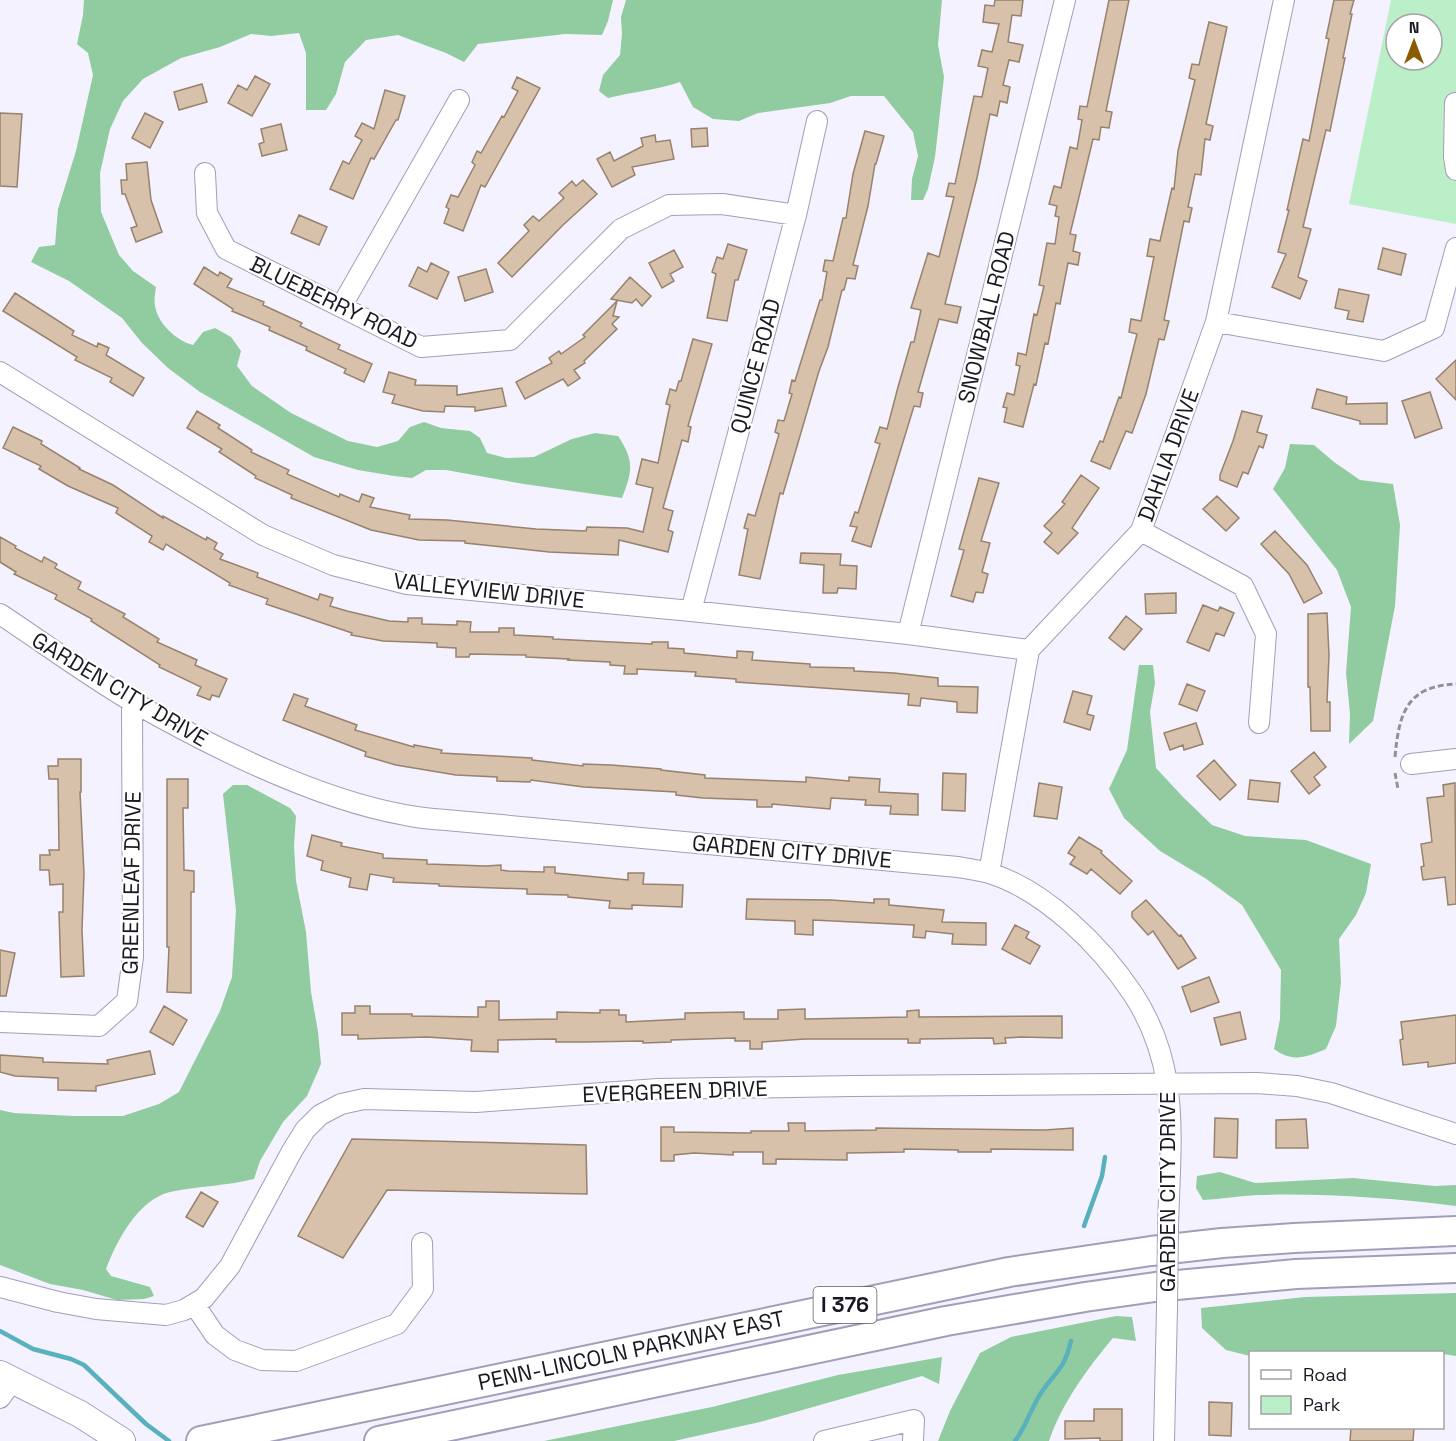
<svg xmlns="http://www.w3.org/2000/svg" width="1456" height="1441" font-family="'Space Grotesk',sans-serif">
	<rect width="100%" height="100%" fill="#f4f2fe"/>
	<path fill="#bbefc8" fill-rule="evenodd" d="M1391,0H1456V224L1349,204ZM1396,24H1432V60H1396Z"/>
	<path fill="#91cba0" d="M84,0H613L608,21L602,35L565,34L478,44L464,62L446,53L398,35L366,40L345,62L336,94L326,110H306V53L299,33L271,36L251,34L220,47L181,58L143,79L123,101L110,129L100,173L101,212L119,255L133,271L156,287C155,293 154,300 155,306C158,324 177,341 193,345L203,332L215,328L231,337L241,351L237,366L252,386L291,413L348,441L377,447L398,441L410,427L424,422L441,428L470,431L480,438L487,453L506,458L534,457L572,439L595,433L618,436C635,461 632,472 622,498L524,484L446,470H426L412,478L394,476L358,470L314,457L200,392L168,368L142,343L122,318L69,281L31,262L39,247L55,245L58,209L76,151L93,75L88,53L77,44L83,15Z
		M626,0H942L938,45L944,77L935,157L928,189L923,200H911L912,179L918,156L913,132L884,96H851L830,103L758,113L739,121L713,119L693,107L680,82C657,90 632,92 608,98L599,91L603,75L620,55L622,34L621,17Z
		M1290,444L1314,445L1334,462L1360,480L1393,484L1400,525L1395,606L1373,721L1349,744L1350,714L1346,673L1351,607L1337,570L1273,489L1285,468Z
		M1139,665H1153L1155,683L1150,712L1156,768L1183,797L1212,825L1245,836L1306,840L1371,864L1366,893L1356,915L1339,939L1341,982L1336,1026L1326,1049C1306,1057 1293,1063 1274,1049L1280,1019L1281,970L1242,905L1205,878L1160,851L1124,818L1109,789L1127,750Z
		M233,785H247L290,808L296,816L294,846L296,881L306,932L311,992L318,1032L321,1064L307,1096L283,1122L260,1161L254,1179C226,1186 198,1186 170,1192C138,1200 117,1240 106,1269L111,1276L150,1287L154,1296L144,1299L117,1300L83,1290L50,1284L0,1265V1110L14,1113L74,1116H123L159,1104L179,1092L220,1011L232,977L236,910L223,794Z
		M1220,1172L1255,1183L1353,1178L1435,1186L1456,1185V1206C1393,1198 1321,1193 1258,1195C1240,1196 1221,1199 1203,1200L1196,1188L1197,1176Z
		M1456,1293V1356L1443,1354L1442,1352H1250V1356L1226,1350L1202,1328L1201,1308L1305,1297Z
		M1116,1316L1132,1317L1136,1341L1113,1338C1087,1369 1062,1403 1049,1441H938L950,1411L980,1353L1011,1337Z
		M942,1357L939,1384L922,1376L760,1422L674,1441H544L712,1407L838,1375Z"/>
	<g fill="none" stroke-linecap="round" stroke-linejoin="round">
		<path stroke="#59b1bd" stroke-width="4.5" d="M1084,1226L1102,1176L1105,1157
			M0,1331L33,1349L71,1359L84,1365L146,1424L169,1441
			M1015,1441C1026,1427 1032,1405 1043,1390C1058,1369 1064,1369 1071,1341"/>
	</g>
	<path fill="#d7c1aa" stroke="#97826d" stroke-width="1.5" d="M995,0H1023L1021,16L1012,15L1008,42L1023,45L1019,62L1009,60L1003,85L1010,87L1007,103L1000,101L997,116L990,114L977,178L945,304L961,307L957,323L939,319L918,392L923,393L920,407L914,406L871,547L852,541L857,527L850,526L855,512L858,513L880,444L875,442L880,427L887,429L898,387L911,342H914L921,310L911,308L928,253L939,257L954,197L946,196L949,183L955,184L974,96L982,97L988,68L978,66L982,50L992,52L999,24L983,22L985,5L994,6Z
		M1109,0H1129L1106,111L1112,112L1109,128L1101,127L1099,140L1093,139L1070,234L1076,235L1073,251L1080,253L1078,265L1068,263L1060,304L1056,303L1048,344L1045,343L1036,385L1034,384L1023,427L1004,422L1007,408L1003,407L1007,393L1014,395L1020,366L1016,365L1018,353L1026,355L1034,314L1037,315L1044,286L1039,285L1047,243L1055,244L1059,217L1055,216L1057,206L1049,204L1054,186L1061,188L1070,147L1077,149L1082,120L1078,119L1080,106L1087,107Z
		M1334,0H1354L1350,14H1352L1343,58H1345L1330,131L1326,130L1303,227L1311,229L1298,277L1307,281L1300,299L1272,287L1286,254L1278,252L1289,210H1287L1303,139L1309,141L1329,39L1326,38Z
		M1209,22L1227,27L1206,124L1213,126L1210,140L1205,139L1201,175L1195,174L1188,207L1192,208L1189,222L1184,221L1164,320L1169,321L1164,340L1159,339L1146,394L1132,433L1126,431L1110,469L1091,461L1100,441L1103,442L1119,397L1121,398L1137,334L1129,332L1131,319L1141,321L1154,257L1147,256L1150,239L1160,241L1172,188L1174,189L1178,151L1195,80L1189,78L1192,64L1199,65Z
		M255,76L270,84L252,116L228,103L238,85L247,90Z
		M517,77L540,88L485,187L481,185L463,231L444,223L449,209L446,207L451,195L458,197L475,165L472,162L477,151L481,153L502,116L504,117L518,91L512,88Z
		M202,84L207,102L179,110L174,92Z
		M385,90L405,96L398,120H396L374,159L371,158L353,199L330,189L343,161L349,164L362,140L355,136L362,123L374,129Z
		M0,113L22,114L17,187L0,186Z
		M145,113L163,122L150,148L132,138Z
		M281,124L287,150L262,156L259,144L264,142L261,129Z
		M707,128L708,146L692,147L691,129Z
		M865,131L884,136L876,164H875L868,206L853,265L858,266L855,279L847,278L844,290H842L828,347L819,371L783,494L780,493L760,579L739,575L748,529L744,528L748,514L755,516L779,434L775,432L778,420L784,421L792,394L789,393L792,380L795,381L820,300H822L827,272L823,271L825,260L833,261L843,218H846L853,174Z
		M655,135L656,142L670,140L674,159L632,167L635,175L612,187L597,159L610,152L614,161L643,146L641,138Z
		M147,162L151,200L162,232L136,242L131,228L137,226L125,194H122L121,180H127L126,164Z
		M583,180L597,194L563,225L512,277L498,263L529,231L524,225L533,216L539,221L564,198L559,193L572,181L576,186Z
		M299,215L327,227L319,245L291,233Z
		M728,244L747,250L738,280H735L727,321L707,318L716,274L712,272L717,257L723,259Z
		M1383,248L1406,254L1401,275L1378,269Z
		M674,250L683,267L670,274L674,281L662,288L649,263Z
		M431,263L449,272L437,299L409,286L418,267L427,272Z
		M204,267L218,276L220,272L232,279L227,287L264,302L263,305L302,323L300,326L340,345L338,349L372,364L364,382L344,373L346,369L306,350L307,347L269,330L270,327L232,311L233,309L194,284Z
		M486,269L493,292L465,301L458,277Z
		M630,277L651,296L642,306L636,299L632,303L611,299Z
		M1339,289L1369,295L1363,322L1347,319L1349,311L1335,308Z
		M15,293L74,331L72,335L97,347L98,343L109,348L106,355L144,378L133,396L110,382L112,378L75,360L77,357L3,311Z
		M617,301L613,316L619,317L612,324L617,329L584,361L585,363L574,370L580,378L568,386L563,379L525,399L516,382L552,363L549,358L559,351L561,354L585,337L583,335Z
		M693,339L712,344L688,426L691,427L688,442L682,440L663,508L673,511L668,530L673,532L668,552L619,540L618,555L549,552L465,543V541L419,540L371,530L291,498L292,495L255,478L256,476L219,452L222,449L187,428L197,411L220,425L218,428L252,450L251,452L289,470L287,474L339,497L340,494L359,502L362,494L374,498L370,507L410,515L409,519L447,520L536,529L586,531L587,527L627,528L643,532L653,488L636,484L642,459L658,463L670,405L666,404L670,389L676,391L679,381H681Z
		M1456,360V400L1436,379Z
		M389,372L416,380L415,385L457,386V395L502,388L506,406L475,411V407L445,406L444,412L423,411L392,403L395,395L383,392Z
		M1317,389L1347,397L1346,404L1387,403V424H1360V421L1312,408Z
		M1430,392L1442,428L1415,438L1402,401Z
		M1242,411L1262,416L1257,432L1267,435L1263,448L1259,446L1248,474L1243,472L1237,487L1220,480V475L1233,441Z
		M13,427L42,441L41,444L80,468L79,469L113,485L163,518V516L206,540L207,537L217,543L214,549L223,554L220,559L258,573L257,577L318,600L320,594L333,598L330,606L347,611L389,621L408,622V618H422V624L457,625V621L471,622L470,632H499V628H514V635L553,637V639L652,644V642H668V648L684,649V653L737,658V651L753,652L752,660L810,664V667L854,668V671L894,673L938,678V686L978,687L977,713L957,712V702L921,698L920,706L908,705L909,694L736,682V679L695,676L696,672L637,669V674H624L625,666L610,665V662L568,660L569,659L526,657V655L470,654L469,657H456V648L437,647V643L383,641L351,635L352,633L266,604L268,599L229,585L230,583L166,544L163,550L149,542L152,536L116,513L118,508L68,486L39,469L41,466L3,448Z
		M1081,475L1099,488L1072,528L1078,533L1058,554L1044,542L1052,533L1044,526L1065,504L1062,502Z
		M979,478L999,483L981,541L990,543L982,572L988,574L983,593L976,592L973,602L951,596L964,550L959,549Z
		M1217,496L1239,518L1226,531L1203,509Z
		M1275,531L1307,565L1322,593L1304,603L1289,574L1261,544Z
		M0,537L16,546L15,548L42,562L44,557L57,564L55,568L81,582L78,589L125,614L123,617L159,639L157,642L197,660L195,665L227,679L219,697L212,695L210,700L197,695L201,687L159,667L160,665L91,621L92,619L55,599L57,595L14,574L16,572L0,562Z
		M801,553L841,554L840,565L857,566L856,589L838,588L837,593H823L824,565L800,563Z
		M1176,593V613L1146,614L1145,594Z
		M1203,605L1218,611L1220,607L1234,613L1224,636L1216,633L1209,651L1187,642Z
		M1327,613L1329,655L1327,702H1330V731H1311L1310,687H1308V614Z
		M1126,616L1142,629L1124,650L1109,638Z
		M1187,684L1205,691L1197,711L1179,704Z
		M1073,691L1092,696L1087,714L1094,716L1090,730L1064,722Z
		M294,694L308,699L305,706L357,725L355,730L414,747V745L442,750L441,753L532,758V760L583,766V764L611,765L661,769V770L705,775V778L806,782V777L849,781V777L880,779L879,792L918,794V815L890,814L891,806L865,805L866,800L831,798L830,809L772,804V807H757V800L703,798L676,795V792L584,787L531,780L530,782L497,781V777L456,775L396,765L365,756L366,752L283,720Z
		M1196,723L1203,744L1184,750L1183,745L1170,750L1164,733Z
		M1314,752L1326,767L1314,777L1320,785L1309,794L1291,771Z
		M58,759H81V792H80L84,874L82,930L84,976L61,977L59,912H63V884L50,885L49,870H40V855H50L49,850H59L58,779H49L48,766H58Z
		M1214,760L1236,785L1220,800L1197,776Z
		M943,773L966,774L965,811L942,810Z
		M167,779H188V808H183L184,870L194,871V892H191V993L167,992L169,947H167Z
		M1250,780L1280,783L1278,802L1248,799Z
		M1039,783L1062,787L1057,819L1034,816Z
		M1455,783L1456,904L1448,905L1445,877L1423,880L1421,867L1424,866L1421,844L1432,842L1427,798L1444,796L1443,785Z
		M312,835L342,843L341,846L383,854V858L427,860V864L486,866L501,865V870L508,871L544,872V867H555V873L628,880V873H644L643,884L683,885L682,907L632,905V909L609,908L610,901L568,897V895L527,894V889L439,886V884L393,882L394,878L370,874L367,890L349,887L351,878L321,870L323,861L307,856Z
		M1079,837L1102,851L1101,853L1132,881L1120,894L1091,869L1087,874L1070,864L1075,857L1068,853Z
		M747,899L831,900L874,903V899H889V905L944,910L942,922L986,923V945L952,944L953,934L926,931L925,938L913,937L914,925L813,920V935L795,934V921L746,919Z
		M1146,900L1179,936L1181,935L1196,958L1178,969L1153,931L1148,935L1132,917V912Z
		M1015,925L1029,932L1026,938L1040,946L1030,964L1002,949Z
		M0,950L15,953L6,996H0Z
		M1209,977L1219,1002L1191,1012L1182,987Z
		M486,1001H499V1020L557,1019V1012L600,1013V1010H619V1015H626V1022L685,1019V1013L744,1012V1019H778V1010L805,1009V1019L907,1017V1011L919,1010V1017L1062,1016V1038L1021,1037L1005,1038L1006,1043L994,1044L993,1038L920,1039V1043H908V1039H805L762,1042V1049H750V1041H735V1038L671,1040V1042L643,1043V1041L584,1042H556V1039L498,1040V1052L471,1051L472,1040L427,1037L358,1039V1035H342V1013H355V1006H370V1014H412V1016L478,1017V1007H486Z
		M164,1006L187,1020L173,1045L150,1032Z
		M1240,1012L1246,1039L1221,1045L1214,1018Z
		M1456,1015V1063L1428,1067V1062L1403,1065L1400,1040L1403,1039L1401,1022Z
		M150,1051L155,1074L96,1086V1091L58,1090V1078L15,1076L0,1072V1055L43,1058V1062L108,1064L107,1060Z
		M1215,1118L1238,1119L1237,1158L1214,1157Z
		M1306,1119L1308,1148H1276V1120Z
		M788,1123H805V1131L876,1130V1128L1045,1130L1073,1128V1150L991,1149V1152H958V1150L904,1149V1152L847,1153V1160L776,1159V1164H763V1152H733V1155L694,1153L674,1155V1161H661V1127H674V1132L751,1133V1131H789Z
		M352,1139L586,1145L587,1194L387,1190L343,1258L298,1236Z
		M201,1192L218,1202L203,1227L186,1217Z
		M1209,1402L1232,1403L1231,1436L1209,1435Z
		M1094,1409H1122V1441H1100V1438L1065,1439V1421H1094Z
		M1351,1428H1414L1413,1441H1350Z"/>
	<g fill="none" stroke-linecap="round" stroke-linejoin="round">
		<defs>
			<path id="minor" d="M1455,103L1454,157L1456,170
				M205,173L207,213L226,249L421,347L510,340L621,229L669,205L722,204L796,215
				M341,307L459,100
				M1216,322L1384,351L1434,328L1456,248
				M0,372L263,535L333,565L407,584L691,611L908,634L1029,650
				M1141,531L1243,586L1266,634L1259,723
				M691,611L796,215L817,121
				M0,614C44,643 87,675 133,702C212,747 315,799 405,815C418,818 432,819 446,820L958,867C968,869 979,870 989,873C1045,890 1101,946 1133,994C1150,1020 1162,1052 1167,1083C1174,1130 1169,1180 1168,1228
				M908,634L1065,0
				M1411,764L1456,759
				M989,873L1029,650L1141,531L1216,322L1284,0
				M0,1022L99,1026L127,1001L133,957L132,701
				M0,1287L58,1302L96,1309L166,1315L184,1310L204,1298L230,1266L292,1151L305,1130L320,1115L341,1104L364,1099L476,1102L658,1089L853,1086L1257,1083L1297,1086L1331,1093L1456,1134
				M194,1304L215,1335L235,1350L262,1360L296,1361L397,1324L423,1289L422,1243
				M0,1398L13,1380
				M824,1441L914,1420L913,1441
				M1164,1441L1167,1307"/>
			<path id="major" d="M0,1374L80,1414L122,1441"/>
			<path id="highway" d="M201,1441L1009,1272L1151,1251L1222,1243L1294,1238L1456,1231
				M379,1441L946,1321L1085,1297L1155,1287L1296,1274L1456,1268"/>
		</defs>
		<use href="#minor" stroke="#a29eba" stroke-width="22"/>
		<use href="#major" stroke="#a29eba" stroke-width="28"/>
		<use href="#highway" stroke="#a29eba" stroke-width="32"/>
		<path stroke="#92909b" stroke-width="3" stroke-dasharray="6 3" stroke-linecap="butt" d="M1395,757C1399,714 1406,686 1456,684
			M1395,773L1398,789"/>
		<use href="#minor" stroke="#fff" stroke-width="20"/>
		<use href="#major" stroke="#fff" stroke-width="26"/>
		<use href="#highway" stroke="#fff" stroke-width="28"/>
		<defs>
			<path id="minor-bridge" d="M1167,1307L1168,1228"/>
		</defs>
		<use href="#minor-bridge" stroke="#a29eba" stroke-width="22" stroke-linecap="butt"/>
		<use href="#minor-bridge" stroke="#fff" stroke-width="20"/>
	</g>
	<g text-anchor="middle" stroke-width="4.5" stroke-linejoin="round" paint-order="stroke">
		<rect fill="#fff" stroke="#5f5e65" stroke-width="1.5" x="813.5" y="1287" width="63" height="36" rx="4.5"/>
		<g font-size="21" font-weight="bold" fill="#1a1923">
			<text x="845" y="1312">I 376</text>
		</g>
		<g font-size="22" fill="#1a1923" stroke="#fff">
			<text transform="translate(334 302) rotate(26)" y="8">BLUEBERRY ROAD</text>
			<text transform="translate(986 317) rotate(-76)" y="8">SNOWBALL ROAD</text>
			<text transform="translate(755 366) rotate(-75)" y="8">QUINCE ROAD</text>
			<text transform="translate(1168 455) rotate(-70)" y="8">DAHLIA DRIVE</text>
			<text transform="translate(489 590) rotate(6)" y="8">VALLEYVIEW DRIVE</text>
			<text transform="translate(120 689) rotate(31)" y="8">GARDEN CITY DRIVE</text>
			<text transform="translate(792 851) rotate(5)" y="8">GARDEN CITY DRIVE</text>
			<text transform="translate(131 883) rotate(-89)" y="8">GREENLEAF DRIVE</text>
			<text transform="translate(675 1091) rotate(-2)" y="8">EVERGREEN DRIVE</text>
			<text transform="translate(1167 1192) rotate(-90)" y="8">GARDEN CITY DRIVE</text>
			<text transform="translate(631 1350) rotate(-12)" y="8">PENN-LINCOLN PARKWAY EAST</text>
		</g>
	</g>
	<rect x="1249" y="1351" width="195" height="78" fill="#ffffff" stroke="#a3a3a7" stroke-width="1.5"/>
	<rect x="1261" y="1370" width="30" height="9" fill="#ffffff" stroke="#a3a3a7" stroke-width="1.5"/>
	<text x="1303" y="1381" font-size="18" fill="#1a1923">Road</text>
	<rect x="1261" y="1396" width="30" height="18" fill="#bbefc8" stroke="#a3a3a7" stroke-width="1.5"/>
	<text x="1303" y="1411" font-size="18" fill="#1a1923">Park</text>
	<g transform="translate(1414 42)"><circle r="28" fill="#ffffff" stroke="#a3a3a7" stroke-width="1.5"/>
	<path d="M0-4.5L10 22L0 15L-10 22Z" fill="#8a5b00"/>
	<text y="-9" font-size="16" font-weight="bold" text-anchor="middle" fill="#1a1923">N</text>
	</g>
</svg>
